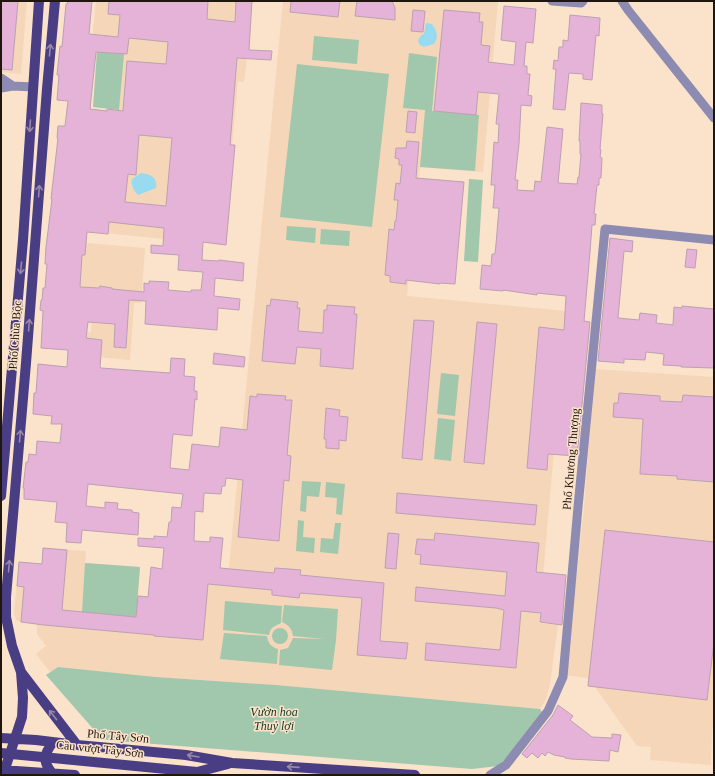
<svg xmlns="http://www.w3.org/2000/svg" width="715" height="776" font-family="'Times New Roman',serif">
	<rect width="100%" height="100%" fill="#fbe2ca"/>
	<path fill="#f5d6b8" d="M1,1H27L21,74L1,72Z
		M96,1H252L247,58L244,82L238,81L232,145H235L226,245L74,230L119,131L122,110L93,107L96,61L90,60Z
		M283,1H498L483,172L420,167L407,296L566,311L539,623L558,625L550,684L546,699L540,709L276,685L156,677L58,667L50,672L36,654L46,646L37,634V624L21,622L16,620L14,613L19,562L42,564L43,548L86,551L85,563L140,567L138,596L156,597L189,565L229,568Z
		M86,243L145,248L141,303H134L130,360L67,354L69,331L91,332L93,304L68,302L70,252Z
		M595,369L714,377V720L712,731L711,765L650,760L651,747L637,746L595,687L588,686V678L566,675L584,507Z"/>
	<path fill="#a1c7ad" d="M314,36L359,40L357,64L312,60Z
		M97,52L124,54L119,110L93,107Z
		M409,53L437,57L432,111L479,115L475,171L420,167L425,110L403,108Z
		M297,64L389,74L372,227L280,217Z
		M469,179L483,180L478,262L464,261Z
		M287,226L316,228L315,243L286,240Z
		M321,229L350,231L349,246L320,244Z
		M441,373L459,375L455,416L437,414Z
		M438,418L455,420L451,461L434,459Z
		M302,481L321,482L319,497L307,496L306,512L300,511Z
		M326,482L345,484L342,515L336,514L337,498L325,497Z
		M298,520L304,521L303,537L315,538L314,553L296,551Z
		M335,523H341L338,554L320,552L321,538L333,539Z
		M85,563L140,567L136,617L82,612Z
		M225,601L282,606L281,623C274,627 271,626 269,635L223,630Z
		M284,605L338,609L336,640L332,670L279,665L280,650L288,648L293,638L325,639L293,636C292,629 289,625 282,622Z
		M272 636a8 8 0 1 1 16 0a8 8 0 1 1-16 0Z
		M224,633L267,636C268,643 271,647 278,649L277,664L220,659Z
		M58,667L156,677L276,685L540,709L545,717L521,745L498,766L472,769L116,741L102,739L46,675Z"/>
	<path fill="#98dbf0" d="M426,23H427L432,24C437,31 439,36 434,44C431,44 426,48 422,46C415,43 419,36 424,34Z
		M141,173C150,174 158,177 156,188L138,195C133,190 131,186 132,179Z"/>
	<path fill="#e5b3d7" stroke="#bca0b3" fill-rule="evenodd" d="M1,1H18L12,70L1,69Z
		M68,1H92L89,34L118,37L120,15L108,14L109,1H208L207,19L235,22L236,1H252L249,50L272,51L271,60L237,58L230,145H235L226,245L203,242L202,260L219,261V260L244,263L243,281L215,278L214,296L240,299L239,310L218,308L217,330L145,324L146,301L129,300L126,348L114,347L115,324L88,322L86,338L102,340L100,367L101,368L170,373L171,358L185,359L184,376L195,377L194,391H197V400L195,399L192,436L173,434L170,468L189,470L192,444L219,447L221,427L247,430L250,396L257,397V394L286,396L285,400H292L287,455L291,456L289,481L284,480L279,541L238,537L243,480L226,478L225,486H222L221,494L204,493L203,512L195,511L194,541L210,542V537L223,538L220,568L274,573L275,568L289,569L301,570L300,575L384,583L380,641L408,643L406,659L357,655L362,598L300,593L299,598L272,595V590L208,584L203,640L154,636V635L44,625L21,622L24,587L17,586L19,562L42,564L43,548L67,550L62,610L136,617L138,596L148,597L151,567L162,569L164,548L138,546V538L154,539V536L167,537L169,522H171L172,507L181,508L183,494L88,484L86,506L105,508V502L118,503L117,509L132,510V512L139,513L138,535L82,530L81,543L66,542L67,523L55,522L57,502L24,499V488H23L26,462H28L29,454L36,455L37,441L60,443L62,424H51L52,416L33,414L34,393H36L38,364L67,367L68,350L41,348L43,311L40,310L41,300H42L43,288H45L47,264H45L46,247L52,199H51L58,138H57L58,126H65L68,101L57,100L59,75H57L60,46L62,47L66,4H67ZM129,38L168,42L166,64L127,61L123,111L107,109V111L90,109L96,52L127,54ZM139,135L172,138L166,206L125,202L128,174L136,175ZM109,222L164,228L163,246L151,245V253L179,255L178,270L203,272L201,290H191V292L168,290L169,282L149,281V284L144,283V292L112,289V288L100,286L99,288L80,287L82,255H85L87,232L108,234Z
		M291,1H340L338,17L290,12Z
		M357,1H392L395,8V20L355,16Z
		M504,6L536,9L533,43L526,42L524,66H527V74H530L528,95L532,96L531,106L521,105L519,144L515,180H518L517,190L534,191L535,181L541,182L547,127L563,129L558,183L577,184L578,177H579L581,154H580V141H579L581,103L602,105V114H603L600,149L601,150L600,157L602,158L601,178H599V185H597L594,214H596L595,225H592L590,252L584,321L590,322L577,456L548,454L547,470L527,468L539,327L564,330L566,296L537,293V295L503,290V291L480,289L482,265L491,266L492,254H495L496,244L499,208H493L495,185H491L494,142L498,143L499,124H496L499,94L478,92L476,115L434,111L444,10L480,13L479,22H483L481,45L490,46L488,62L514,65L516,42L501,40Z
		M413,10L425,11L423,32L411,31Z
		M570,15L600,18L599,36L596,35L592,80L583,79V74L569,73L565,110L553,109L556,69H553L554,60L558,61L559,47H563V40L568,41Z
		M408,111L417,112L415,133L406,132Z
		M407,141L419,142L416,178L464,182L455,284L440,283V284L406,280V284L390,282V276L385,275L389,229L394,230L395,221H396L398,200H394L396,183L400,184L402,165H399V159L395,158L396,148H406Z
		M610,238L633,241L632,252L624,251L618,318L639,320L640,313L657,315L656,323L673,325L674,307L682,308V306L714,309V368L681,367V366L663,365L664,354L646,352L645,360L624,359V363L598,361Z
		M687,249L697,250L695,268L685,267Z
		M271,299L298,302L297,308H300L298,331L323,333L324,310H327V305L355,307L354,314H357L353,369L320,366L321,349L297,347L295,364L262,361L267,305L270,306Z
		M414,320L434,321L422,460L402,458Z
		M477,322L497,324L484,464L464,462Z
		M214,353L245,357L244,367L213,364Z
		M619,393L660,396V401L682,402L683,395L714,397V482L677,479V476L640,474L643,419L613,417L614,403H618Z
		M326,408L340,410L339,416L348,417L346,441L339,440V449L326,448V439H324Z
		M397,493L537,505L535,525L396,513Z
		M605,530L714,542V642L707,700L588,686Z
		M388,533L399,534L396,569L385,568Z
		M435,533L539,543L536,572L566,575L562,625L540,622L541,613L521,611L516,668L425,660L426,643L500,650L504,610L496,608L415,601L416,587L505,596L507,572L420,564L421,555L415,554L417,539L434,540Z
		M558,705L573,716L570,720L592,737L612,738V734L621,735L618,752L610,750L609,761L571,759L565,758V757L554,755L548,752L545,756L542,753L538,758L532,753L527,758L522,754L553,715Z"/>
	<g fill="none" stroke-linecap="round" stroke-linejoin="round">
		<path stroke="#8e8bb3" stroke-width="9" d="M552,1L581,3L583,1
			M622,1L628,10L714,118
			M1,78L13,86
			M1,88L13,86L33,87
			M490,775L506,765L548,711L563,677L578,507L605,229L714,240"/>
		<path stroke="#493d83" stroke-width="10" d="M1,496L23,240L39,1
			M21,672L77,745
			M1,738L36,740L77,745L186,755L232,763L415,775
			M1,770L75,775
			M197,772L228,764
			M52,773C42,761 44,754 53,742
			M3,775L22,717L23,698L21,672L12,646L6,617V597L26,363L47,89L55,1"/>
		<path stroke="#493d83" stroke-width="10" d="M1,753L197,772"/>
	</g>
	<defs><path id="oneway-shaft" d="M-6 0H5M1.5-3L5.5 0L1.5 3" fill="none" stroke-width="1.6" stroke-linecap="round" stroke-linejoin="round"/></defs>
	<g stroke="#9987a3">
		<use href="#oneway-shaft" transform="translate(50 50) rotate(-85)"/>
		<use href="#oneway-shaft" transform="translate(30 126) rotate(94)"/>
		<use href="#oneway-shaft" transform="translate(39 191) rotate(-86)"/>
		<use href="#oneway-shaft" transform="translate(21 268) rotate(95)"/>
		<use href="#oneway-shaft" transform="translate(29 325) rotate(-86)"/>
		<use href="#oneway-shaft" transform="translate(20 436) rotate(-85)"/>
		<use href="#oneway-shaft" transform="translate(9 566) rotate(-85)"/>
		<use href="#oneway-shaft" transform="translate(53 715) rotate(-128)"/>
		<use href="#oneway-shaft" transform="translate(193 756) rotate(-170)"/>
		<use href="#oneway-shaft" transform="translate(293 767) rotate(-176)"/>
	</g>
	<g text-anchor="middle" stroke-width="3" stroke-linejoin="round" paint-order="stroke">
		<g font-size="12" fill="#1f160d" stroke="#fbe2ca">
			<text transform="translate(15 335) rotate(-86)" y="4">Phố Chùa Bộc</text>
			<text transform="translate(571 459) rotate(-85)" y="4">Phố Khương Thượng</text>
			<text transform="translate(118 736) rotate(5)" y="4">Phố Tây Sơn</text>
			<text transform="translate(100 749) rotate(6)" y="4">Cầu vượt Tây Sơn</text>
		</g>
		<g font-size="12" font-style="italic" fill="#0c361f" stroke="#fbe2ca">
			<text x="274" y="716">Vườn hoa<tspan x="274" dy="14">Thuỷ lợi</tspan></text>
		</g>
	</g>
	<rect width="715" height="776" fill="none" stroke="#1f160d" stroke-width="4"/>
</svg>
